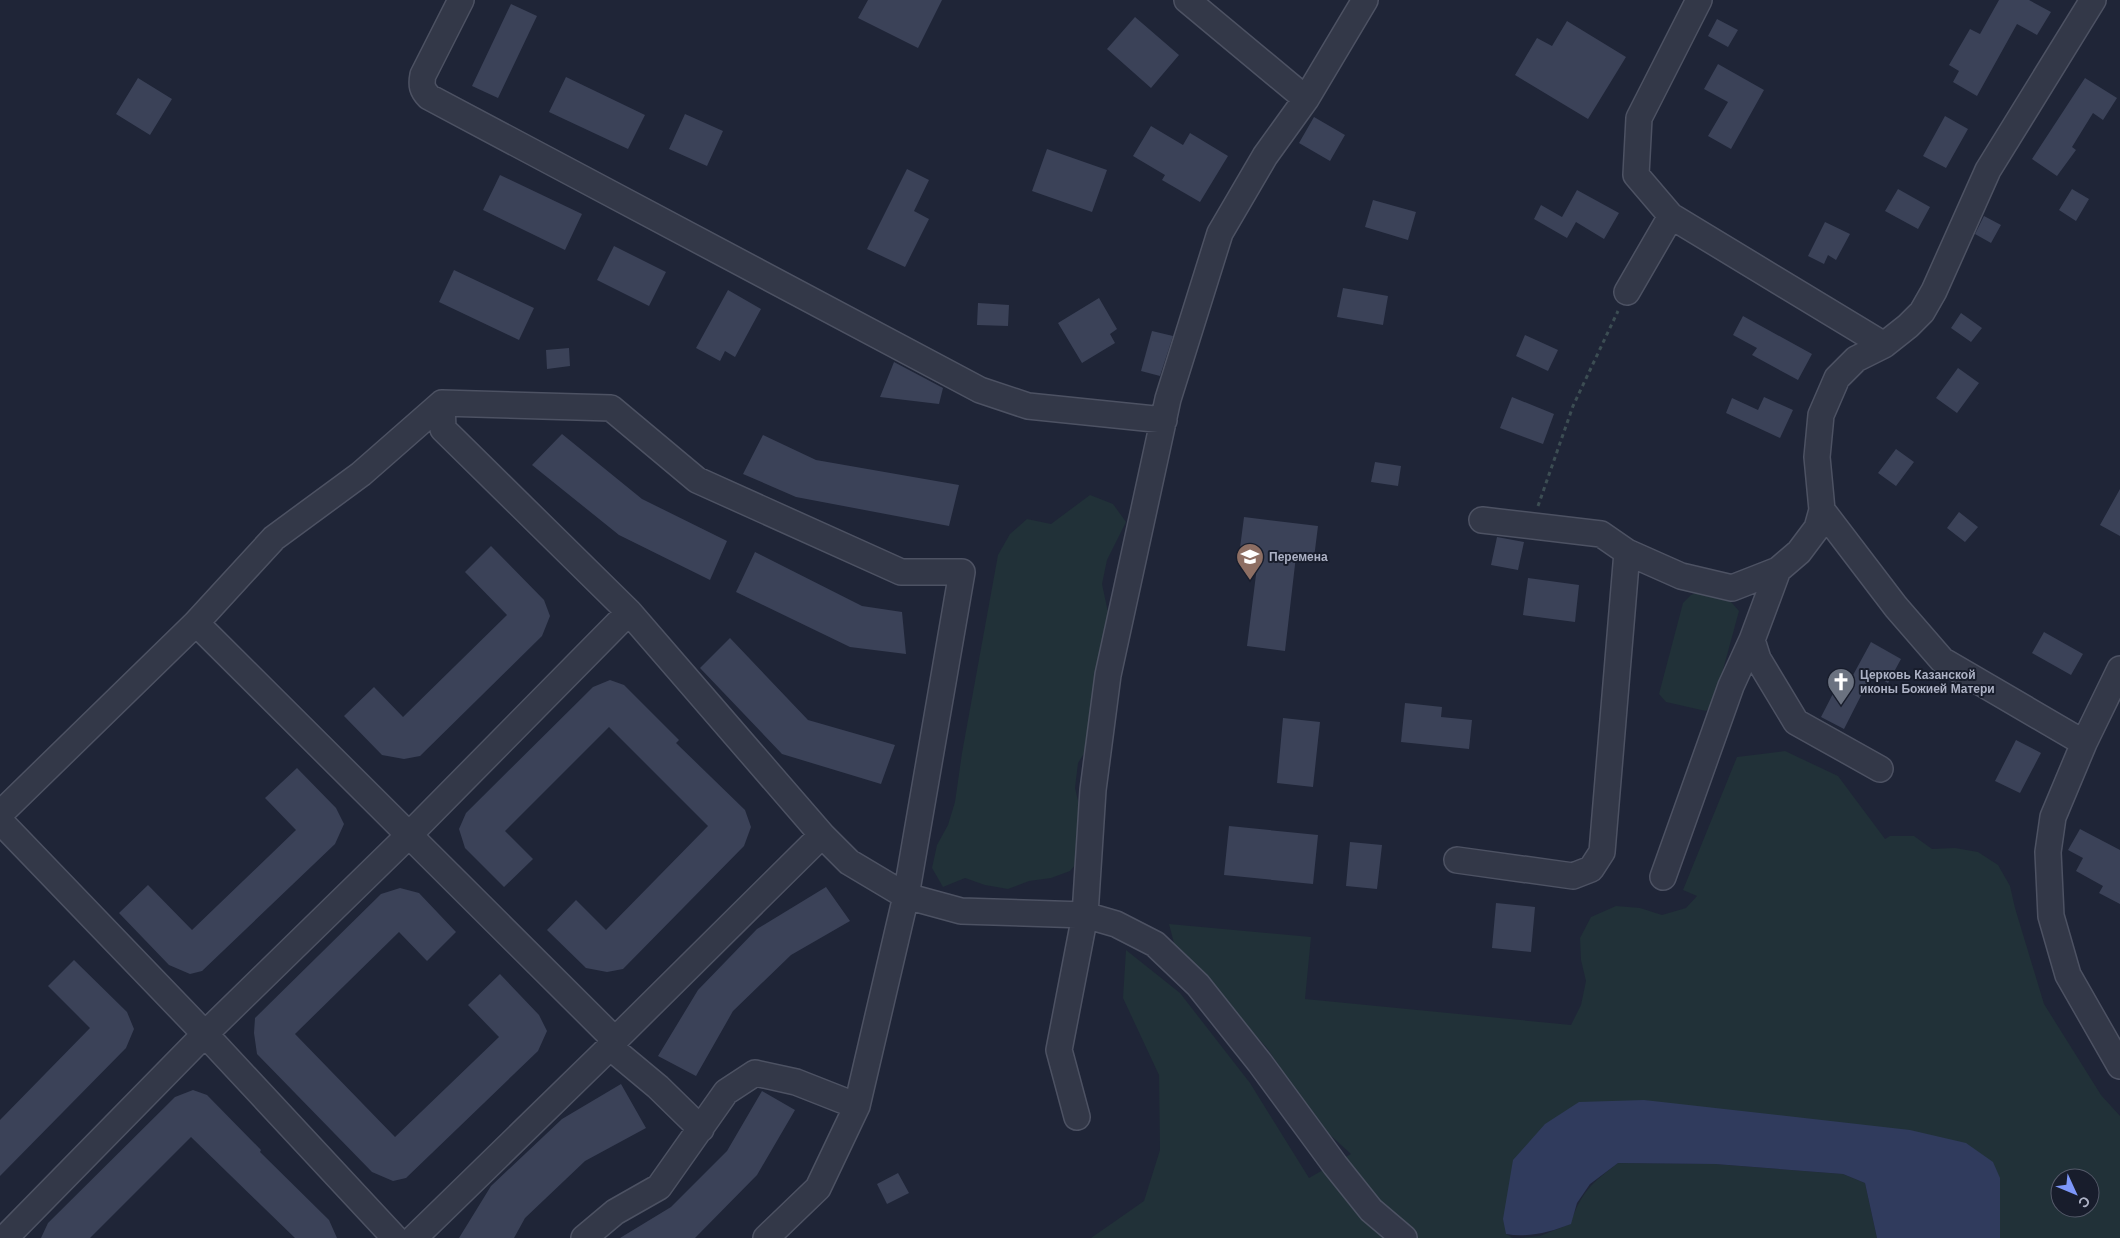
<svg xmlns="http://www.w3.org/2000/svg" width="2120" height="1238" font-family="'Work Sans',sans-serif">
	<rect width="100%" height="100%" fill="#1f2537"/>
	<path fill="#213138" fill-rule="evenodd" d="M1090,495L1113,504L1126,522L1107,560L1102,584L1112,631L1090,744L1078,763L1075,788L1080,809L1085,854L1070,871L1051,878L1029,881L1008,889L985,885L965,878L943,887L932,868L937,845L948,825L955,802L962,753L998,555L1010,534L1027,519L1051,524Z
		M1697,593L1731,602L1739,611L1714,703L1706,711L1666,702L1659,694L1683,603L1691,595Z
		M1785,751L1838,776L1885,839L1890,836H1914L1932,849L1955,848L1978,852L1998,865L2010,886L2015,908L2044,1004L2101,1095L2120,1116V1238H2000V1178L1644,1100L1506,1234L1513,1238H1091L1144,1201L1160,1150L1159,1075L1123,998L1126,950L1180,993L1250,1083L1309,1178L1351,1154L1318,1124L1267,1048L1175,947L1169,924L1311,937L1305,999L1571,1025L1581,1005L1586,981L1581,960L1580,938L1591,917L1616,906L1640,908L1662,915L1686,908L1697,896L1683,890L1737,757ZM2060,1178H2090V1208H2060Z
		M1618,1163L1715,1164L1843,1174L1865,1183L1877,1238H1520L1540,1236L1570,1224C1582,1191 1591,1184 1618,1163Z"/>
	<path fill="#303b5d" d="M1644,1100L1910,1130L1966,1143L1993,1162L2000,1178V1238H1877L1865,1183L1843,1174L1715,1164L1618,1163L1590,1184L1577,1203L1571,1224C1551,1232 1527,1238 1506,1234L1503,1219L1513,1160L1545,1124L1579,1102Z"/>
	<path fill="#3b4258" d="M868,0H942L918,48L858,18Z
		M1999,0H2029L2051,12L2037,35L2017,24L1977,96L1953,82L1959,71L1949,65L1970,29L1980,34Z
		M511,4L537,16L498,98L472,86Z
		M1135,17L1179,55L1151,88L1107,49Z
		M1717,19L1738,30L1728,47L1708,36Z
		M1567,21L1626,57L1588,119L1515,75L1537,38L1552,46Z
		M1718,64L1764,90L1731,149L1708,136L1728,102L1704,89Z
		M566,77L645,115L628,149L549,112Z
		M138,78L172,99L150,135L116,114Z
		M2085,78L2117,98L2103,120L2093,113L2072,147L2076,150L2057,176L2032,159Z
		M685,114L723,131L707,166L669,149Z
		M1945,116L1968,129L1946,168L1923,156Z
		M1314,117L1345,135L1330,161L1299,143Z
		M1151,126L1183,145L1190,133L1228,156L1200,202L1162,180L1165,175L1133,156Z
		M1047,149L1107,170L1092,212L1032,191Z
		M907,169L929,180L914,211L929,219L905,267L867,249Z
		M500,175L582,214L565,250L483,210Z
		M1898,189L1930,207L1918,229L1885,211Z
		M2072,189L2089,199L2076,221L2059,210Z
		M1577,190L1619,213L1604,239L1576,222L1567,238L1534,219L1541,205L1562,217Z
		M1373,200L1416,212L1408,240L1365,227Z
		M1984,216L2001,225L1991,243L1975,234Z
		M1825,222L1850,234L1836,260L1828,255L1824,264L1808,256Z
		M614,246L666,272L649,306L597,280Z
		M454,270L534,308L519,340L439,302Z
		M1343,288L1388,296L1383,325L1337,317Z
		M728,290L761,309L735,357L725,351L720,361L696,348Z
		M1099,298L1117,329L1110,334L1115,343L1082,363L1058,323Z
		M978,303L1009,305L1008,326L977,325Z
		M1961,313L1982,328L1971,342L1951,328Z
		M1743,316L1812,354L1798,380L1752,355L1757,348L1733,335Z
		M1152,331L1173,336L1160,376L1141,371Z
		M1525,335L1558,350L1548,371L1516,356Z
		M569,348L570,366L547,369L546,350Z
		M894,362L943,388L939,404L880,397Z
		M1958,368L1979,383L1957,413L1936,398Z
		M1512,397L1554,414L1543,444L1500,428Z
		M1764,397L1793,410L1780,438L1726,413L1732,398L1758,410Z
		M562,434L642,499L727,541L710,580L619,535L532,465Z
		M763,435L816,460L959,485L949,526L796,497L743,474Z
		M1896,449L1914,462L1896,486L1878,473Z
		M1375,462L1401,466L1398,486L1371,482Z
		M2120,489V536L2100,525Z
		M1959,512L1978,527L1965,542L1947,528Z
		M1244,517L1318,526L1314,558L1296,556L1285,651L1247,646L1259,551L1240,548Z
		M1497,537L1524,542L1518,570L1491,565Z
		M491,546L544,600L550,616L542,636L420,756L404,759L382,755L344,716L374,687L403,717L507,615L465,572Z
		M755,552L862,606L902,612L906,654L850,647L736,592Z
		M1528,578L1579,585L1575,622L1523,615Z
		M2044,632L2083,654L2071,675L2032,653Z
		M730,638L808,720L895,745L881,784L782,754L700,668Z
		M1871,642L1901,659L1888,683L1872,674L1844,729L1821,717L1838,684L1846,688Z
		M610,680L624,685L679,740L676,743L745,810L751,827L744,846L623,969L607,972L586,968L547,930L576,900L606,930L708,826L609,727L505,831L533,859L504,887L465,848L459,829L466,813L593,687Z
		M1405,703L1442,707L1441,717L1472,720L1469,749L1401,742Z
		M1283,718L1320,722L1313,787L1277,783Z
		M2016,740L2041,753L2020,793L1995,781Z
		M297,768L336,808L344,824L335,844L202,971L190,974L169,965L119,913L148,885L192,930L296,830L265,798Z
		M1229,826L1318,835L1313,884L1224,875Z
		M2080,829L2120,850V904L2099,893L2103,886L2076,871L2083,858L2068,850Z
		M1350,842L1382,845L1377,889L1346,886Z
		M826,887L850,921L791,955L733,1011L696,1076L658,1056L698,990L757,929Z
		M400,888L419,893L456,932L427,961L399,932L295,1034L395,1137L499,1037L468,1005L500,974L539,1015L547,1031L538,1051L406,1178L393,1181L372,1172L257,1054L254,1033L255,1018L381,894Z
		M1496,903L1535,907L1531,952L1492,948Z
		M74,960L127,1012L134,1029L126,1048L0,1176V1120L90,1028L48,986Z
		M621,1084L646,1128L585,1161L525,1218L514,1238H459L491,1186L562,1119Z
		M193,1090L207,1095L261,1150L260,1152L329,1220L337,1238H295L191,1137L90,1238H41L48,1223L175,1097Z
		M762,1091L795,1110L757,1175L695,1238H620L671,1207L727,1151Z
		M898,1173L909,1193L887,1204L877,1184Z"/>
	<g fill="none" stroke-linecap="round" stroke-linejoin="round">
		<defs>
			<path id="minor" d="M461,0L423,75C421,85 422,90 429,97L980,390L1028,406L1164,420
				M1187,0L1306,99
				M1699,0L1639,118L1636,175L1671,216L1884,345L1908,326L1922,312L1934,291L1988,170L2093,0
				M1627,292L1671,216
				M1884,345L1856,359L1837,378L1821,415L1817,457L1822,510L1896,607L1942,660L2084,743
				M442,403L443,429L629,612L822,835L849,862L906,896L961,911L1085,915L1116,924L1155,944L1198,985L1260,1063L1335,1165L1371,1210L1404,1238
				M1482,520L1601,534L1627,552L1681,576L1732,588L1778,570L1799,552L1817,528L1822,510
				M1778,570L1752,640L1758,659L1796,722L1880,769
				M196,623L615,1040
				M2120,669L2084,743L2053,817L2048,852L2051,916L2068,975L2120,1066
				M0,814L196,623L274,538L361,474L442,403L611,408L697,480L901,572H962L906,896L857,1106L818,1188L766,1238
				M0,821L205,1034L395,1238
				M1457,860L1573,876L1591,869L1602,852L1627,552
				M1663,877L1731,686L1752,640
				M610,1047L658,1087L701,1129
				M1077,1117L1059,1050L1085,915L1093,790L1108,675L1168,399L1220,233L1265,156L1306,99L1365,0
				M5,1238L205,1034L409,835L629,612
				M414,1238L610,1047L615,1040L822,835
				M584,1238L615,1212L659,1187L726,1092L755,1073L796,1082L857,1106"/>
		</defs>
		<use href="#minor" stroke="#4d5263" stroke-width="28"/>
		<path stroke="#3c4d53" stroke-width="3" stroke-dasharray="4 4" stroke-linecap="butt" d="M1538,506L1573,406L1618,311"/>
		<use href="#minor" stroke="#333848" stroke-width="25"/>
	</g>
	<defs>
		<symbol id="school-pin" viewBox="-11 -11 22 30"><path d="M0 17L-7.5 6A9.5 9.5 0 1 1 7.5 6Z" fill="#8d6e63" stroke="#181d2c"/><path d="M0-5L7-2L0 1L-7-2ZM-4 1L0 2.5L4 1V4Q0 6-4 4Z" fill="#fff"/></symbol>
		<symbol id="church-pin" viewBox="-11 -11 22 30"><path d="M0 17L-7.5 6A9.5 9.5 0 1 1 7.5 6Z" fill="#6b7280" stroke="#181d2c"/><path d="M-1.2-6h2.4v3.5h3.3v2.4h-3.3V6h-2.4V-.1h-3.3v-2.4h3.3Z" fill="#fff"/></symbol>
	</defs>
	<g fill-rule="evenodd">
		<use href="#school-pin" x="1234" y="541" width="32" height="43"/>
		<use href="#church-pin" x="1825" y="666" width="32" height="43"/>
	</g>
	<g text-anchor="middle" stroke-width="4" stroke-linejoin="round" paint-order="stroke">
		<g font-size="12" font-weight="bold" fill="#adb2c5" stroke="#181d2c" text-anchor="start">
			<text x="1269" y="561">Перемена</text>
			<text x="1860" y="679">Церковь Казанской<tspan x="1860" dy="14">иконы Божией Матери</tspan></text>
		</g>
	</g>
	<g transform="translate(2075 1193) rotate(134)"><circle r="24" fill="#181d2c" stroke="#545969"/>
	<path d="M0-4L9 19L0 12L-9 19Z" fill="#7d97fa"/>
	<text y="-8" font-size="14" font-weight="bold" text-anchor="middle" fill="#adb2c5">С</text>
	</g>
</svg>
